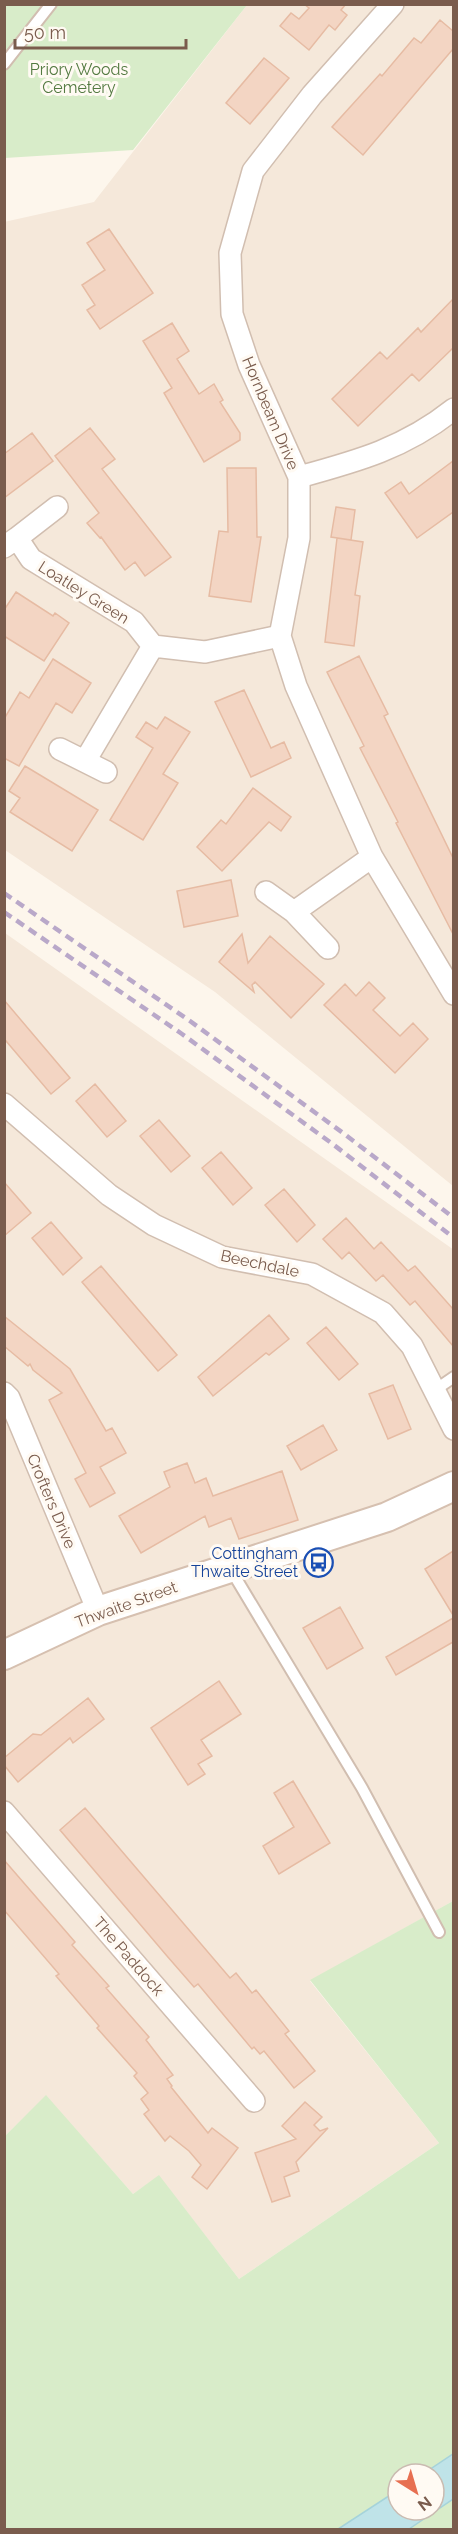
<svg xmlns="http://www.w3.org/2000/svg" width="458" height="2534" font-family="Raleway,sans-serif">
	<rect width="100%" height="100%" fill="#fdf6ec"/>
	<path fill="#f5e8da" d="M247,5H453V1186L215,992L5,850L4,222L94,202Z
		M5,933L454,1250L453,1901L310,1981L439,2143L239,2279L159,2176L133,2194L46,2096L5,2136Z"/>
	<path fill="#d8ecc9" d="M5,5H247L133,150L5,158Z
		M453,1901V2454L423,2474H398V2490L338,2529L5,2530V2136L46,2095L133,2194L159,2175L239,2279L439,2143L310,1980Z
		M453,2499V2529L409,2530L412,2527Z"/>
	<path fill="#bfe3e8" stroke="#a5d3da" stroke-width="1.5" d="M453,2454V2499L409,2529H338L398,2490V2510H434V2474H423Z"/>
	<path fill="#f3d5c3" stroke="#e6bba3" stroke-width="1.5" d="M304,4H346L341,10L347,15L335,30L329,25L309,50L280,26L291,13L299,19L309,8Z
		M440,20L453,31V49L363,155L332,127L380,74L382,76L414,38L421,43Z
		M264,58L289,78L250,124L226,103Z
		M109,229L153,293L100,329L87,310L95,305L82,285L105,270L87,243Z
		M453,299V348L419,381L412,374L358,426L332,399L380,352L387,359L418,328L421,332Z
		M172,323L189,351L177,359L199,394L214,384L223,400L220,402L240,433V440L204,462L164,393L172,388L143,341Z
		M90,428L115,459L102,469L171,557L145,576L135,562L125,570L101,537L100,538L87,523L99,513L55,456Z
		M32,433L53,461L4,498V454Z
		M453,461V512L417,538L385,493L401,482L409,494Z
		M227,468H256L257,537H261L251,602L209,596L219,531L228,532Z
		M336,507L355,510L351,540L331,537Z
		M337,538L363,542L355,595L360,596L354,646L325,642Z
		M16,592L53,616L55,613L69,623L44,661L4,636V610Z
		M359,656L388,714L384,716L453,858V934L396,823L398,822L360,748L364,746L327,672Z
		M53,659L91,683L72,713L56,703L19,766L4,758V719L20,692L29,698Z
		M244,690L271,748L284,742L291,758L251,777L215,702Z
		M165,717L190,732L163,774L178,783L143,840L110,820L153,748L136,737L146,722L157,729Z
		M25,766L98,810L72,851L10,812L20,798L9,791Z
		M253,788L291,817L281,831L269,822L222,871L197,847L221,820L226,824Z
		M231,880L238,916L184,927L177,891Z
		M242,934L248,963L270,936L324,984L291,1018L255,982L252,985L254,992L219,962Z
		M369,982L385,998L373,1010L400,1036L413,1023L428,1039L395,1073L324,1005L345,984L356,996Z
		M4,1000L70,1078L51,1094L6,1041L4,1042Z
		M95,1084L126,1121L107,1137L76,1101Z
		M159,1120L190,1156L171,1172L140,1136Z
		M221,1152L252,1188L233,1205L202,1168Z
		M4,1182L31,1213L4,1236Z
		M284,1189L315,1225L297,1242L265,1205Z
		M346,1218L374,1249L381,1242L408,1271L415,1266L453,1309V1346L415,1301L410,1305L383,1275L376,1281L349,1252L342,1259L323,1239Z
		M51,1222L82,1258L63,1275L32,1238Z
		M101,1266L177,1355L158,1371L82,1282Z
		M269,1315L289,1339L269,1355L266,1353L213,1396L198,1377Z
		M4,1316L70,1369L106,1431L112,1428L126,1453L100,1467L115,1493L90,1507L75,1479L86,1473L49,1400L62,1393L33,1370L30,1364L28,1366L4,1346Z
		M326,1327L358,1364L339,1380L307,1343Z
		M393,1385L411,1429L388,1439L369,1394Z
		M323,1425L337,1450L301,1470L287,1446Z
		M187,1463L195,1483L206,1478L213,1496L282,1471L298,1520L239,1539L231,1518L209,1527L205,1516L141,1553L119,1516L170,1487L164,1472Z
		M453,1551V1615L425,1569Z
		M340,1607L363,1648L327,1669L303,1628Z
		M453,1618V1642L396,1675L386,1657Z
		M219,1681L241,1714L201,1740L212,1756L198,1764L205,1774L188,1785L151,1728Z
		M88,1698L104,1719L73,1743L70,1738L18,1782L4,1765V1758L33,1734L41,1735Z
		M293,1781L330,1843L279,1874L263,1846L294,1827L274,1793Z
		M85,1808L230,1978L236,1973L252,1993L256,1990L289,2031L285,2034L315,2071L294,2088L264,2051L260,2054L254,2047L252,2049L198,1984L194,1987L167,1956L60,1830Z
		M4,1860L75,1942L72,1945L109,1986L106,1988L149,2037L146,2040L173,2075L167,2079L172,2086L171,2087L208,2133L212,2128L238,2148L207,2189L192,2177L201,2165L189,2151L170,2136L165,2141L144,2114L149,2110L141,2099L148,2093L134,2076L137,2073L97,2028L99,2026L56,1976L59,1974L4,1910Z
		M305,2102L322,2117L314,2125L320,2131L328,2128L296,2162L299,2171L284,2177L290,2196L272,2202L255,2153L296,2139L282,2126Z"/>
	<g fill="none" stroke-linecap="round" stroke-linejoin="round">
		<defs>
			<path id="service" d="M4,64L51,4
				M435,1390L454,1377
				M231,1570L362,1788L439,1932"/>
			<path id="minor" d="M393,4L312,95L253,171L230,253L232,314L249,365L299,477V538L280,636L296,686L372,857L454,994
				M299,477C358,461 405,448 454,409
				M17,538L57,507
				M4,547L17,538L31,559L134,622L153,646L205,652L280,636
				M60,749L106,772
				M85,761L153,646
				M266,892L294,912L328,948
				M294,912L372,857
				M4,1104L109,1195L154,1225L222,1257L312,1274L383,1313L412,1346L454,1429
				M4,1393L9,1398L98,1611
				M4,1812L254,2101"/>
			<path id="secondary" d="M4,1655L98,1611L387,1517L454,1486"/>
		</defs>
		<use href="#service" stroke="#d1beb0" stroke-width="14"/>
		<use href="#minor" stroke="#d1beb0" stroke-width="24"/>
		<use href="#secondary" stroke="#d6c0b0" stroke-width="32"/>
		<use href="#service" stroke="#fff" stroke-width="10"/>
		<use href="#minor" stroke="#fff" stroke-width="21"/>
		<use href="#secondary" stroke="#fff" stroke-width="28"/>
		<path stroke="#b9a8c9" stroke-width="4.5" stroke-dasharray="9 6" stroke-linecap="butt" d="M4,893L190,1021L343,1133L454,1218
			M4,912L182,1034L334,1145L454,1238"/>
	</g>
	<defs>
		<symbol id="bus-ring" viewBox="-11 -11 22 22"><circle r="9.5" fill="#fffaf3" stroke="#1a4fb4" stroke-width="1.5"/><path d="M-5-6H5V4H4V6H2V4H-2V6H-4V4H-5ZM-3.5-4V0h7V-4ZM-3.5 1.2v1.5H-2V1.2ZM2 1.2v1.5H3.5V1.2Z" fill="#1a4fb4"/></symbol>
	</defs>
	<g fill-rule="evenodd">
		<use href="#bus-ring" x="302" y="1546" width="33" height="33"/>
	</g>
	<g text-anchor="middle" stroke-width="6" stroke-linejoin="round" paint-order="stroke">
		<g font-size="16" fill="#537a41" stroke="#fffaf3">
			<text x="79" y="75">Priory Woods<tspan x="79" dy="18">Cemetery</tspan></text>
		</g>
		<g font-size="16" fill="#7a5c4d" stroke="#fffaf3">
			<text transform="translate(271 413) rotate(67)" y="6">Hornbeam Drive</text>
			<text transform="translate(84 592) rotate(32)" y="6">Loatley Green</text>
			<text transform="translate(260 1263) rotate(12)" y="6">Beechdale</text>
			<text transform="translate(52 1501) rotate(67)" y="6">Crofters Drive</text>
			<text transform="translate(126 1604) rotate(-20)" y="6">Thwaite Street</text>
			<text transform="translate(129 1956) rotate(49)" y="6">The Paddock</text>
		</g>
		<g font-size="16" fill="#164399" stroke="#fffaf3" text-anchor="end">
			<text x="298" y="1559">Cottingham<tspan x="298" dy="18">Thwaite Street</tspan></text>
		</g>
	</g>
	<rect width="458" height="2534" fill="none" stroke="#7a5c4d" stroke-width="12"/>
	<g transform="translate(416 2492) rotate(143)"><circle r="28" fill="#fffaf3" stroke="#cabbb1" stroke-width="1.5"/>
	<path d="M0-4.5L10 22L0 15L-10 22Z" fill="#e76f51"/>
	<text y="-9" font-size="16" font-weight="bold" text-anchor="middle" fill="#7a5c4d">N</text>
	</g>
	<path d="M15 39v9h171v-9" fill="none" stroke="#7a5c4d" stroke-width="3"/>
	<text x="24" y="39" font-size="18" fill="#7a5c4d" stroke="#fffaf3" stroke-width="4.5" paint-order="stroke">50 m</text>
</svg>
